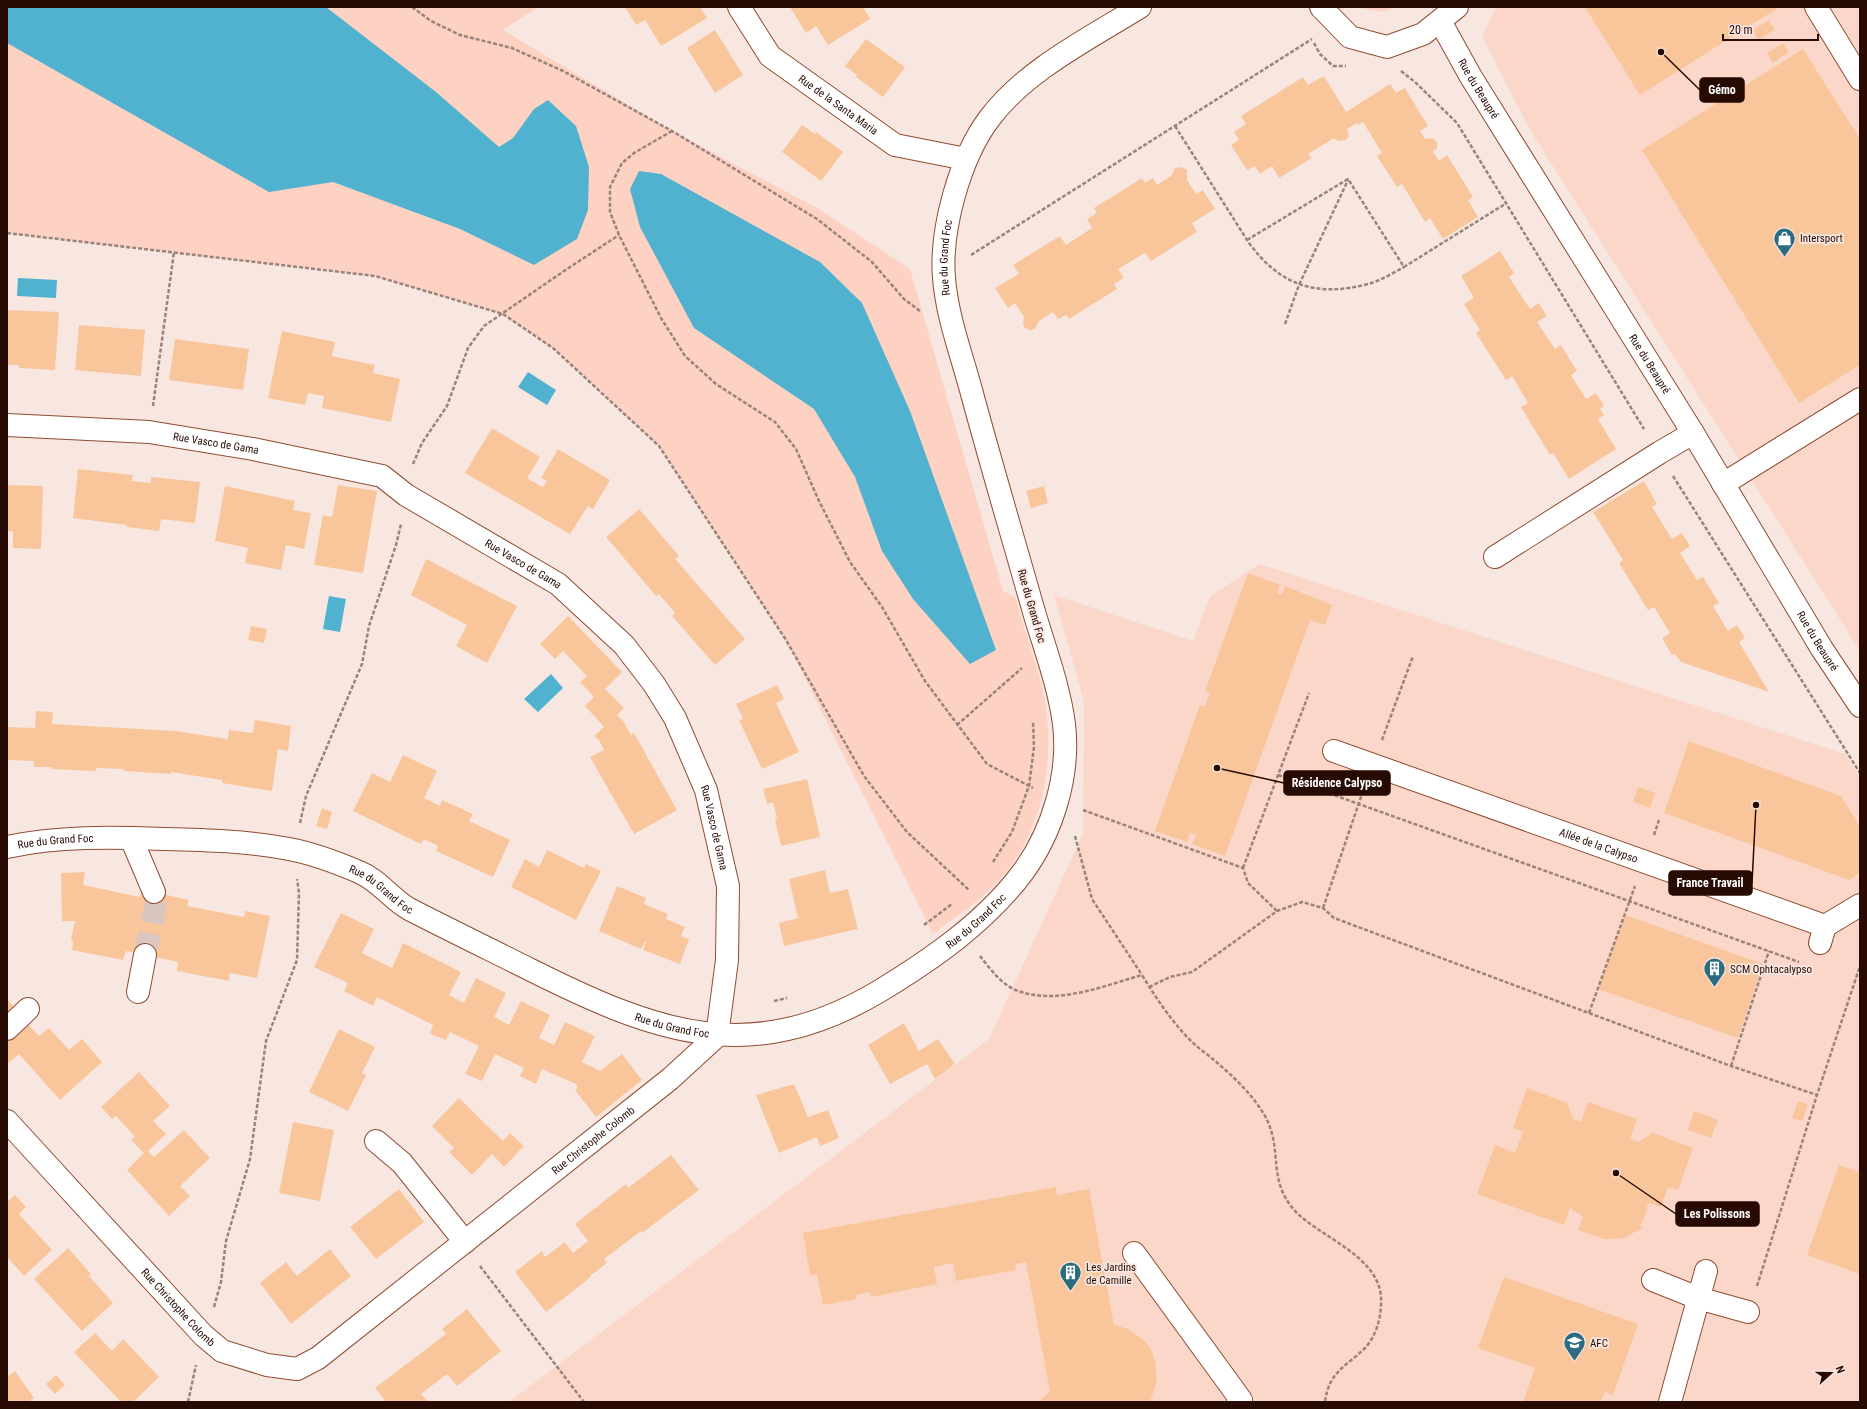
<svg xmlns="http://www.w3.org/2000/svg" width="1867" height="1409" font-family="'Roboto Condensed',sans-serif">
	<rect width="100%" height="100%" fill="#f8e7e1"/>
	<path fill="#fbd7ca" d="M1496,7H1860V651L1530,130L1482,36Z
		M1260,564L1845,754L1860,778V1402H509L989,1039L1083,834L1084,702L1054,595L1193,641L1210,596Z"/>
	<path fill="#fdd2c2" d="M7,7H538L503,30L672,131L819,209L910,269L1003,591L1015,597C1024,630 1037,663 1044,696C1056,758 1044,828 1003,876C983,899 957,916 933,934L786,640L659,446L553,348L503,314L375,276L7,233Z
		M1353,7H1394L1384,12Z"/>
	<path fill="#51b2d0" d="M7,7H326L436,92L499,147L513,138L534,109L548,100L576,126L589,167L588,210L577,239L534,265L460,229L333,182L269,192L7,43Z
		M639,171L661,174L820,262L862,303L910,411L996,650L970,664L913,599L882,551L855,477L814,409L694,328L640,227L630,189Z
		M18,278L57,280L56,298L17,296Z
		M528,372L556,390L547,405L518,387Z
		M329,596L346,599L340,632L323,629Z
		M551,674L563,688L538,712L524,699Z"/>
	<path fill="#f9c69c" d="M625,7H700L707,18L661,46L645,20L636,25Z
		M790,7H863L870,19L828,45L816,26L806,33Z
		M1585,7H1777L1778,8L1640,95Z
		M1769,20L1775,30L1758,40L1753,30Z
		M715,30L743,75L715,93L687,48Z
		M866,39L905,67L883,97L856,77L857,75L845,66Z
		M1783,43L1789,52L1773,63L1767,53Z
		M1803,49L1860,139V365L1799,403L1642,150Z
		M1324,76L1346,112L1390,84L1396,93L1405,88L1428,126L1420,131L1425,139L1432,138L1437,142V148L1433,152L1439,161L1447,155L1473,197L1468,200L1478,217L1443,239L1430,218L1425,222L1402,184L1397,187L1377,156L1382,153L1363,122L1358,125L1357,123L1347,129L1349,135L1346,140L1338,141L1334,138L1308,154L1312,158L1279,178L1272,166L1260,174L1255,166L1247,170L1231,145L1239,140L1234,132L1246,124L1241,116L1303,77L1308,85Z
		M802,125L815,134L816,132L843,152L821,181L782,152Z
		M1182,167L1187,170V180L1196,194L1203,190L1215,209L1192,223L1197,232L1151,261L1145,253L1118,269L1124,278L1114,284L1117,289L1069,319L1066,315L1058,319L1053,312L1039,321L1035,329L1030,330L1025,328L1023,324L1024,317L1015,303L1008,308L995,288L1019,274L1013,265L1060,236L1066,245L1092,228L1087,219L1097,213L1094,208L1142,178L1145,183L1153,178L1157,185L1171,176L1175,168Z
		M1500,251L1514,273L1509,277L1530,309L1539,303L1547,316L1537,322L1555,349L1561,345L1577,371L1571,375L1586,399L1596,393L1604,406L1600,409L1604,415L1598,419L1616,449L1569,479L1553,453L1550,455L1521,407L1528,403L1512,376L1506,380L1476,333L1480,330L1464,304L1474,298L1461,276Z
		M7,310L59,312L55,370L19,368V365H7Z
		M79,325L145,330L141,376L75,370Z
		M282,331L335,342L332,356L375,365L373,373L400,379L391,422L322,408L324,396L308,393L305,405L268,398Z
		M175,339L249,349L243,390L169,380Z
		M492,428L540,457L527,478L542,487L547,481L541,478L558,449L610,480L593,509L588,506L570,534L465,473Z
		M78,469L133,475L132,481L151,483V477L200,482L195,523L161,519L159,531L127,527V525L73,518Z
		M1644,481L1657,504L1652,507L1672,539L1682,533L1690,546L1680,553L1697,580L1703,577L1719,603L1713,606L1728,631L1737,625L1745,638L1739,642L1769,692L1681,662L1675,654L1672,655L1662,638L1670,633L1654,607L1648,610L1619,563L1623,560L1593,512Z
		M7,485L43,486L41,549L13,548V531H7Z
		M338,485L377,491L363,573L314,565L323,515L332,517Z
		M225,486L295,501L293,510L311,513L304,549L286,545L281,570L245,563L248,548L215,541Z
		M1044,486L1048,503L1031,508L1026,491Z
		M639,509L679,556L675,559L745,639L715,665L672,616L675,613L659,594L656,596L606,537Z
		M426,559L517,606L487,663L456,646L467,625L411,595Z
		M1248,573L1280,585L1277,594L1282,595L1285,586L1332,605L1325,625L1310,620L1225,856L1192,844L1196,835L1190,833L1187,842L1155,831L1200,705L1205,706L1210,692L1205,691Z
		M568,616L622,672L605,689L624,708L617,715L623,721L631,735L634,733L677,810L634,834L590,757L604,750L599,740L594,736L604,727L585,706L594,697L580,682L587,676L563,651L555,659L540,644Z
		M251,626L267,629L264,643L248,640Z
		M777,685L784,699L776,703L799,752L762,769L739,720L743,719L736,704Z
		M36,711L53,712L52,724L175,731L228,739L229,730L253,733L255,720L291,726L288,751L278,749L272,791L222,783V780L171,772V774L124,771V769L96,768V771L51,769V767H34V761L7,760V727L35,728Z
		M1689,741L1841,796L1860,827V873L1849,880L1664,813Z
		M403,755L437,771L424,798L440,806L442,800L473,814L469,821L510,840L493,877L436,851L438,846L424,839L421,844L353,811L372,773L390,782Z
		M807,779L820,837L781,846L775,820L777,819L773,802L767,804L763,789Z
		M1638,787L1655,793L1650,808L1633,802Z
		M322,808L332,812L327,829L316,826Z
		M547,850L584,868L586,864L601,871L576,920L511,887L525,859L539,867Z
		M825,870L830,893L848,889L858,929L784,946L779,923L798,918L789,879Z
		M85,872L83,885L140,897L141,890L154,892L189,900L187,906L244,917L245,911L270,916L257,978L230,973L229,981L177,971L178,962L126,951L123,960L72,950L73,941L71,940L75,921H62L61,873Z
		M617,886L646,898L644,904L668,914L666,919L685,927L681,936L689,939L680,964L643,950L646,942L645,941L641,949L599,931Z
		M341,913L374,929L362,953L392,968L403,943L461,972L449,995L464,1003L476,978L506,993L494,1017L509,1025L521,1001L550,1015L539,1038L554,1045L565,1022L595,1036L582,1062L600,1071L622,1054L642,1080L596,1117L575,1090L578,1088L576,1084L542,1069L536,1084L520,1076L524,1068L495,1054L482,1081L465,1074L479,1046L450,1032L446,1040L430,1034L433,1025L377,997L373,1006L344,991L348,983L314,967Z
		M1625,915L1763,964L1738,1038L1598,989Z
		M7,999L15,1008L7,1015Z
		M27,1023L39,1036L49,1028L69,1050L82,1039L102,1062L60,1100L19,1054L7,1064V1040Z
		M904,1023L919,1051L938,1039L955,1064L935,1079L927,1064L890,1084L868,1045Z
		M339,1029L375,1047L362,1073L366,1075L348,1111L309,1092Z
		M139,1072L170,1106L153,1121L166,1134L148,1151L154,1157L184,1130L210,1158L180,1186L190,1196L169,1216L127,1170L144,1153L131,1140L135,1137L116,1116L112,1119L101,1107Z
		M794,1084L808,1117L828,1110L839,1138L820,1146L817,1137L779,1153L756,1095Z
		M1527,1088L1567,1103L1573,1119L1581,1122L1588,1102L1637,1119L1630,1139L1638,1142L1653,1133L1693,1148L1678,1190L1668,1187L1661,1207L1648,1203L1645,1216L1640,1226L1644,1227L1624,1238L1615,1239H1604L1578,1230L1583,1217L1570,1208L1564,1225L1477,1194L1495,1145L1515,1153L1523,1132L1513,1128Z
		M459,1098L503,1141L510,1133L524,1146L504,1167L492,1154L472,1175L449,1152L454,1148L432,1126Z
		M1798,1101L1808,1104L1802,1121L1792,1118Z
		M1694,1111L1718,1120L1711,1138L1688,1130Z
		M293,1122L334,1130L320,1201L279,1193Z
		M671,1155L699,1190L642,1233L641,1231L604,1259L607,1263L590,1276L591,1277L546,1312L515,1272L542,1251L545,1257L565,1242L573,1253L588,1241L575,1224L626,1184L628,1188Z
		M1839,1165L1860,1172V1274L1807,1255Z
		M1056,1187L1057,1195L1089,1189L1114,1325L1128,1329L1145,1341L1151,1350L1155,1360L1157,1381L1150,1402H1038L1050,1392L1026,1262L1015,1264L1016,1270L956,1281L953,1263L934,1267L937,1284L871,1297L870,1292L855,1295L857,1299L823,1305L817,1274L810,1275L803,1233Z
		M399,1189L424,1222L376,1259L350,1227Z
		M15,1195L26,1207L19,1214L52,1250L24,1276L7,1257V1202Z
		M68,1248L91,1274L89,1276L113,1303L82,1331L34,1279Z
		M330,1249L351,1276L291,1324L260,1283L286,1262L297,1276Z
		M1504,1277L1638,1324L1613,1395L1605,1392L1601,1402H1523L1535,1368L1478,1348Z
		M467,1309L501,1351L457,1386L447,1374L421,1394L428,1402H386L375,1388L446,1334L442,1329Z
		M95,1333L112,1351L123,1339L159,1377L133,1402H121L74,1352Z
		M15,1371L34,1398L29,1402H7V1377Z
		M56,1375L65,1385L55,1394L46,1384Z"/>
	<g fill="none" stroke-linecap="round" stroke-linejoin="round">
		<path stroke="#d9c6c0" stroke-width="22" stroke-dasharray="22 11" stroke-linecap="butt" d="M145,955L157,899L154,892"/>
		<defs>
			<g id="minor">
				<path id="s1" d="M739,7L770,56L895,145L966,159"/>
				<path d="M1321,7L1350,37L1387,47L1423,34L1457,7"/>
				<path d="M1816,7L1860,79"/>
				<path id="s2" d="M1440,21L1471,77L1693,433L1822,649L1860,706"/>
				<path id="s3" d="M7,425L149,432L253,449L382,476L406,495L558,584L624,645L654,684L675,718L706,790L728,886L727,960L717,1036"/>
				<path d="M1723,484L1860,399"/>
				<path d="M1495,557L1659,453L1693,433"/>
				<path id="s4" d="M1334,751L1825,926L1860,905"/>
				<path d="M131,838L154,892"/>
				<path id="s5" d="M7,847C58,836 112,837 164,839C206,840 248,841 289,849C311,853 338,863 359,872C379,880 391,899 409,909C450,930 491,950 531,970C655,1032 749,1068 878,992C931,960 986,922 1023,872C1053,831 1070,774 1064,724C1059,686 1045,649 1034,612C1013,538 991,464 971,390C961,353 947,316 944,278C940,229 960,158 989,119C1024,71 1090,38 1140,7"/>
				<path d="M1820,943L1825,926"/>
				<path d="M138,992L145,955"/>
				<path d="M7,1029L28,1009"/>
				<path id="s6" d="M7,1121L203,1335L222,1351L267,1365L297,1369L318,1358L670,1079L717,1036"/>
				<path d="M376,1141L402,1163L465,1242"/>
				<path d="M1134,1253L1241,1400L1238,1402"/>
				<path d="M1653,1280L1698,1298L1748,1312"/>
				<path d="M1670,1402L1706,1271"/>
			</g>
		</defs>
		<use href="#minor" stroke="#904c31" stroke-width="24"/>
		<path stroke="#99837c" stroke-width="2.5" stroke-dasharray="4 2" stroke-linecap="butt" d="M412,7L431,21L460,35L512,48L563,71L672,131L817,219L872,262L904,299L920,311
			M1314,43L1320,54L1333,66H1346
			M1401,71L1415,82L1457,123L1644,429
			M1175,126L1247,240C1278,285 1316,298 1368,284C1380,281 1393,273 1404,267
			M672,131L634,153L622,163L610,187V212L619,235L661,318L685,356L716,384L775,422L796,449L819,501L850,562L882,607L925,681L987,764L1033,788
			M7,233L375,276L503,314L553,348L659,446L786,640L864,776L907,832L969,890
			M1247,240L1348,179L1404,267L1505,204
			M971,255L1312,39
			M1285,324L1299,285L1348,180
			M153,406L174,252
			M413,464L422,443L447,406L468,348L484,326L564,271L619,235
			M1673,476L1860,773
			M957,725L1022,668
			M1382,740L1413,656
			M1278,775L1799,962
			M1083,810L1243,868L1248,883L1277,911
			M300,823L306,796L362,664L369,626L396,545L401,524
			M1654,835L1659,820
			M1075,836L1092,899L1142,975
			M993,862L1012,832L1029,786L1034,747L1033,721
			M1243,868L1309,693
			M1323,908L1363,791
			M924,925L952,904
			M980,956C990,969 1003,986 1018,991C1059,1005 1103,986 1142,975C1156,998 1172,1022 1191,1041C1198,1048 1207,1054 1214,1060C1233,1076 1253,1095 1265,1116C1284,1151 1266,1180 1296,1212C1322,1238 1378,1256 1381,1297C1382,1315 1377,1335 1365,1348C1346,1367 1329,1371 1325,1402
			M1149,987L1170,977L1192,972L1277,911L1302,902L1323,908L1334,918L1731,1066L1817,1095
			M774,1001L787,998
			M1589,1013L1635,886
			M1731,1066L1769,951
			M480,1266L584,1402
			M1757,1286L1817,1095L1860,966
			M214,1307L221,1282L226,1241L250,1159L266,1041L297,960L299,893L297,879
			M188,1402L196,1365"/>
		<use href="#minor" stroke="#fff" stroke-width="22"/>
	</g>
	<defs>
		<symbol id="shop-pin" viewBox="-11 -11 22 30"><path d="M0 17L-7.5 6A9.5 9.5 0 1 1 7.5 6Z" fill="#2b6c80" stroke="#f8e7e1"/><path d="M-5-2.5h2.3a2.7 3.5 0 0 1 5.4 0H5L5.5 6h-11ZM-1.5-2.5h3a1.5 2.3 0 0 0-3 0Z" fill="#fff"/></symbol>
		<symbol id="building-pin" viewBox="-11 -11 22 30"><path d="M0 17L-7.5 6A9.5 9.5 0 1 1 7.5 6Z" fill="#2b6c80" stroke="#f8e7e1"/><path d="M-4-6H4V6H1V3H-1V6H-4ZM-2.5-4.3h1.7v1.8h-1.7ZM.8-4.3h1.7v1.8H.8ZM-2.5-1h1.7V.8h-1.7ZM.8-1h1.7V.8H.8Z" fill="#fff"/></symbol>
		<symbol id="university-pin" viewBox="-11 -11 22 30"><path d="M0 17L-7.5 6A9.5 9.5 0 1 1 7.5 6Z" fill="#2b6c80" stroke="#f8e7e1"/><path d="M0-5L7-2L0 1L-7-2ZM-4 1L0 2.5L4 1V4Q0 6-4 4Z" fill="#fff"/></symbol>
	</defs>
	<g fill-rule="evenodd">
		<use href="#shop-pin" x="1772" y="226" width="25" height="34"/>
		<use href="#building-pin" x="1702" y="956" width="25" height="34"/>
		<use href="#building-pin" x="1058" y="1260" width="25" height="34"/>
		<use href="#university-pin" x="1562" y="1330" width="25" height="34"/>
	</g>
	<g text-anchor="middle" stroke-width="3.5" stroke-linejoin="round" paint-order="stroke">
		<g font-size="11" fill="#270b03" stroke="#f8e7e1">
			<text dy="4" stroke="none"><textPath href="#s2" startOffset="78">Rue du Beaupré</textPath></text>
			<text dy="4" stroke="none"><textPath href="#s1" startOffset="142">Rue de la Santa Maria</textPath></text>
			<text dy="4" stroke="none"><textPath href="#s5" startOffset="1752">Rue du Grand Foc</textPath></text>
			<text dy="4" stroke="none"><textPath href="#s2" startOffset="402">Rue du Beaupré</textPath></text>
			<text dy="4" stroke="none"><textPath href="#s3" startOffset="210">Rue Vasco de Gama</textPath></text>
			<text dy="4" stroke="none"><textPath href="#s3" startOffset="546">Rue Vasco de Gama</textPath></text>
			<text transform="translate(1032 606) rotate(74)" y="4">Rue du Grand Foc</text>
			<text dy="4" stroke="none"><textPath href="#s2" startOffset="726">Rue du Beaupré</textPath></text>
			<text dy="4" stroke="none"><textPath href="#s3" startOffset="882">Rue Vasco de Gama</textPath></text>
			<text dy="4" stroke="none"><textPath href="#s5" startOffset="49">Rue du Grand Foc</textPath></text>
			<text dy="4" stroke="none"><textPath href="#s4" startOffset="281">Allée de la Calypso</textPath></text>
			<text dy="4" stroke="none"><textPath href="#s5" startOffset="385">Rue du Grand Foc</textPath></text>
			<text dy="4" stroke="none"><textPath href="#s5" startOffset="1044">Rue du Grand Foc</textPath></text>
			<text dy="4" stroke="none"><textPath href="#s5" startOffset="708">Rue du Grand Foc</textPath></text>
			<text dy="4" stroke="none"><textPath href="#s6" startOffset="767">Rue Christophe Colomb</textPath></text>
			<text dy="4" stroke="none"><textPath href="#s6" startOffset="253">Rue Christophe Colomb</textPath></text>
		</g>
		<g font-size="11" fill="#270b03" stroke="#f8e7e1" text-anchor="start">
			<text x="1800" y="242">Intersport</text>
			<text x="1730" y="973">SCM Ophtacalypso</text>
			<text x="1086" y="1271">Les Jardins<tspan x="1086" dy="13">de Camille</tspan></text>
			<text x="1590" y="1347">AFC</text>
		</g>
	</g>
	<path fill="none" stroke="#270b03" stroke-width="1.5" d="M1661 52L1700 90M1217 768L1284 783M1756 805L1752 883M1616 1173L1676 1214"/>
	<g fill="#270b03" stroke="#f8e7e1" stroke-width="1.5">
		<circle cx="1661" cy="52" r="4"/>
		<circle cx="1217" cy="768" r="4"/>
		<circle cx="1756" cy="805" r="4"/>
		<circle cx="1616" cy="1173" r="4"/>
	</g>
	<g fill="#270b03" stroke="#270b03" stroke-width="1.5">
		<rect x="1700" y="78" width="44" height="24" rx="4"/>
		<rect x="1284" y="771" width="106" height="24" rx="4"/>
		<rect x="1669" y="871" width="83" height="24" rx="4"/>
		<rect x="1676" y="1202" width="83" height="24" rx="4"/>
	</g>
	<g font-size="12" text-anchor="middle" font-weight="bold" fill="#fff">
		<text x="1722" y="94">Gémo</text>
		<text x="1337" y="787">Résidence Calypso</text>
		<text x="1710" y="887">France Travail</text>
		<text x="1717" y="1218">Les Polissons</text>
	</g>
	<rect width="1867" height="1409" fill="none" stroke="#270b03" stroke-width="16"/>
	<g transform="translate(1831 1373) rotate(69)" stroke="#f8e7e1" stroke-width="3" paint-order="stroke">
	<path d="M0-3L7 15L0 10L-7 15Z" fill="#270b03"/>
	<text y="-6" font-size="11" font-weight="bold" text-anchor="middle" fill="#270b03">N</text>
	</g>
	<path d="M1723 34v6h95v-6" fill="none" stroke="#270b03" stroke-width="2"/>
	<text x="1729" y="34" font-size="12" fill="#270b03" stroke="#f8e7e1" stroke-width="3" paint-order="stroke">20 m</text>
</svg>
